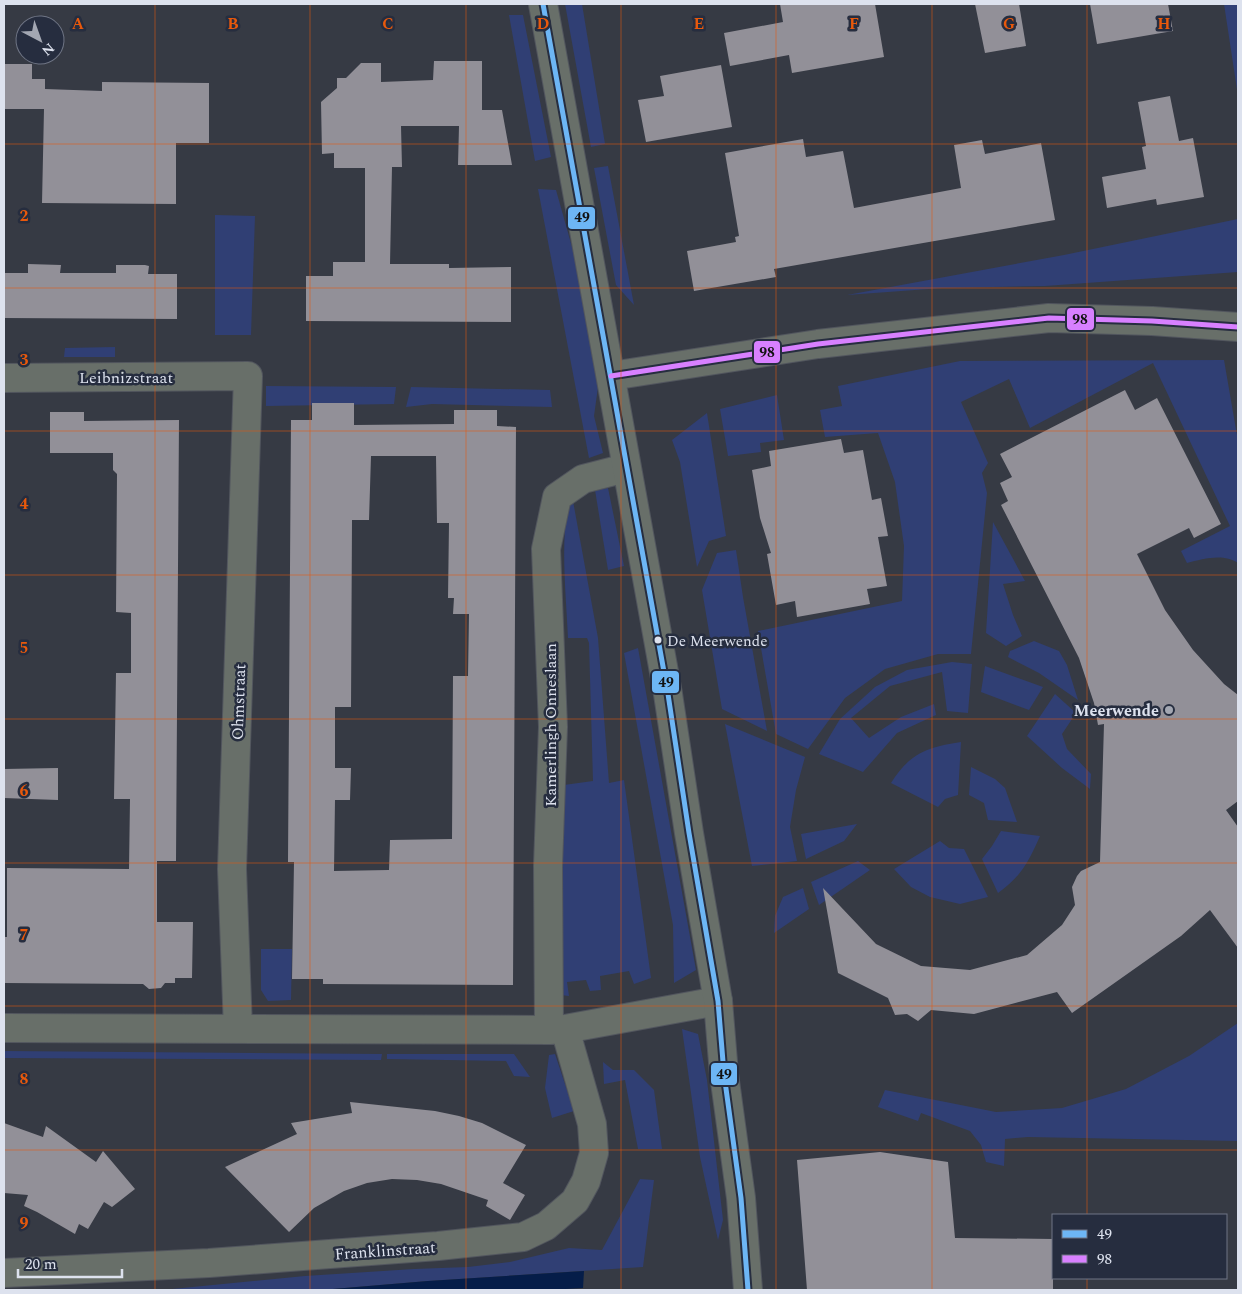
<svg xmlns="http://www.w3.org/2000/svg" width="1242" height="1294" font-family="Spectral,serif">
	<rect width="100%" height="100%" fill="#363a44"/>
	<path fill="#303f74" d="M565,4H582L605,144L591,147Z
		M1224,4H1238V96Z
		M523,15L551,157L535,161L509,15Z
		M608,166L634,305L616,285L594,168Z
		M538,189L556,190L574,254L598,387L594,416L603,453L589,458Z
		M215,215L255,216L251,335H215Z
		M1238,219V272L1045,286L942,288L847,295L1064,255Z
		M115,347V357H64L65,348Z
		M1224,360L1238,441V563C1223,553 1203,559 1187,563L1181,551L1230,526L1153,363L1030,428L1009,379L961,402L988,463L982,473L987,493L971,654H938L885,669L845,698L808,749L776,734L758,631L902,601L904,546L895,482L878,433L825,437L820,410L842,406L838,386L960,361Z
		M266,386L396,387L394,404L266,406Z
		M411,387L550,390L552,407L432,404L406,407Z
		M777,395L784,440L760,443L761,452L728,456L720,409Z
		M707,413L726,536L709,541L697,567L680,462L672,440Z
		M608,488L624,566L608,570L595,490Z
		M569,499L573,501L598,638L609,783L624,780L651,978L634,984L629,971L600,976L601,990L590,991L586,980L567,982L569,996L561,995L564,785L593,781L589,643L587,638H568C566,593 560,543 569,499Z
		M993,522L1025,581L1003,584L1013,615L1022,636L1006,646L986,633Z
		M736,550L743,597L767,731L722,709L702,590L717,553Z
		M1034,641L1059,651L1067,665L1078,700L1039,673L1008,657L1010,651Z
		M638,648L696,970L674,983L673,925L624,653Z
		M952,662L972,664L968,713L947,711L942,672L890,686L851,718L869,738L901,717L934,704L936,715L897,733L863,772L819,754L840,719L875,687L907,670Z
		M985,666L1043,687L1029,710L981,692Z
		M1055,694L1076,713L1062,734L1067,749L1091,774L1090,789L1062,768L1027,736Z
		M725,724L805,757L796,790L790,827L797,861L752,866Z
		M961,742L958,795L945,799L938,807L891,783C909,754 927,747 961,742Z
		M971,767L995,779L1005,788L1017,822L988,820L984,803L969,795Z
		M857,824L844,841L806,859L801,834Z
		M1001,831L1040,836C1029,861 1021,877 998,893L982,859L992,846Z
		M940,841L949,848L964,849L988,897L960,904L930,897L911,887L894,869Z
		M858,861L870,870L819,905L811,882Z
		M803,888L809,909L774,933L775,916L783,897Z
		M261,949H292L291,1000L268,1001L261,990Z
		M1238,1023V1141L1028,1137L1005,1139L1004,1166L986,1162L981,1145L970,1131L921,1113L918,1121L878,1107L885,1090L996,1112L1062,1108L1126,1089L1189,1056Z
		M682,1029L698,1034L707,1080L723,1220L718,1240L700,1157Z
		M4,1051L382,1054L381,1060L4,1058Z
		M387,1054H514L530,1077L514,1076L506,1061L387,1059Z
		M555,1054L574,1111L552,1118L545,1088L549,1055Z
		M603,1062L613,1070H634L654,1090L662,1149H638L625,1080L604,1084Z
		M640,1179L654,1180L643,1267L428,1281L321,1290H162L305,1276L414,1269L468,1267L510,1262L569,1248L602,1250Z"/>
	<path fill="#051d49" d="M584,1271L583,1288L548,1290H321L428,1281Z"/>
	<path fill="#929098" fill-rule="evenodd" d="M780,4H875L884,57L792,73L789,55L730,66L724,33L783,22Z
		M975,4H1019L1026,46L985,53Z
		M1090,4H1168L1173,31L1097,44Z
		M434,61H482V110H502L512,165H458L459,126H401L402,167H392L390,264H449V268L511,267V322L306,321V276H333V262H365V168H334V153L322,154L321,102L337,88V78H346L361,63H381V82L433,80Z
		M4,64H32V79H45V89L102,91V82L209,83V143H176V204L42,203L44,109H4Z
		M721,65L732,127L646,142L638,100L664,96L660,76Z
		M1170,96L1179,141L1193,138L1204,197L1157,205L1156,199L1107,208L1102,177L1146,169L1142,147L1146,146L1138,102Z
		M803,139L806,157L843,151L854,208L961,188L954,145L982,140L985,154L1041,143L1055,220L774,269L776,277L694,291L687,251L736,242L735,237L739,236L725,153Z
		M28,264L61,265L60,273H116V265H145L149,266L148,274H177V319L4,318V273H28Z
		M1125,390L1135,410L1157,398L1221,524L1194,538L1189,528L1137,554L1165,610L1193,650L1224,684L1238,695V801L1226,810L1238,827V948L1210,910L1181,936L1072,1013L1057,992L974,1014L931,1010L918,1021L907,1014L895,1015L888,998L838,973L823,888L876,944L921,966L970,970L1027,955L1062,925L1075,905L1072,887L1077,876L1081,871L1100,862L1104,724L1098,725L1094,703L1079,658L1001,505L1008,501L1000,483L1012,477L1000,454Z
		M312,403H354V425L454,424V410H497V426L516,427L513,985L323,984V979H292L294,862H288L291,420H312ZM371,456H436L437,523H449L448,598H454L453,614H469L468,676H453L452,839L390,840L389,870L334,871L335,800H350L351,768H335V707H351L352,520H369Z
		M50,412H84V421L179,420L176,861H157V922H193L192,978H175V983H165L161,988L149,989L143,984L4,983V937H7V868L129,869L130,799H114L116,673H131V613L116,612L117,474L113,470V453H50Z
		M841,439L844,453L863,450L872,500L881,498L888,536L878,537L887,586L867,589L870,604L797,617L795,601L776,605L767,554L771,553L760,518L752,470L771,466L769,451Z
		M58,768V800L4,798V769Z
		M350,1102L435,1111L459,1116L482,1123L526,1145L503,1183L525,1195L510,1220L486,1206L488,1200L441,1184L417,1180L392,1179L367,1183L344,1191L314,1208L289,1232L225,1167L297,1134L291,1123L352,1113Z
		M4,1123L43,1137L46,1126L96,1162L103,1151L135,1189L112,1207L104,1202L88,1229L79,1224L75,1234L37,1212L24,1206L28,1195L4,1193Z
		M880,1152L948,1162L955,1238L1053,1239V1290H807L797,1160Z"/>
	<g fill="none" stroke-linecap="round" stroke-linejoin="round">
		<defs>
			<path id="minor" d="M611,376L818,344L1049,318L1152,321L1238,327
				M4,378L248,376L232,869L238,1029
				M4,1028L549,1030L565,1029L718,1001
				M549,1030L548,866L553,727L546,549L557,497L583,479L626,468
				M4,1273L209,1263L438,1246L523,1237L546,1226L575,1201L586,1181L594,1153L592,1124L565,1029"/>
			<path id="tertiary" d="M543,4L668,694L689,833L718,1001L724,1074L741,1198L748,1290"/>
		</defs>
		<use href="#minor" stroke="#52565e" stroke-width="30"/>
		<use href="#tertiary" stroke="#52565e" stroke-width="30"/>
		<use href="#minor" stroke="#686f69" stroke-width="28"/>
		<use href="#tertiary" stroke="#686f69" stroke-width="28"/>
		<defs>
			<path id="bus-1" d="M543,4L668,694L689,833L718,1001L724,1074L741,1198L748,1290"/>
			<path id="bus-2" d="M611,376L818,344L1049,318L1152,321L1238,327"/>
		</defs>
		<use href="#bus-1" stroke="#262d3f" stroke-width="9"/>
		<use href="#bus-2" stroke="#262d3f" stroke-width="9"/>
		<use href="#bus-1" stroke="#6db6f5" stroke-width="5"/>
		<use href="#bus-2" stroke="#d880ff" stroke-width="5"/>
	</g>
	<path fill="none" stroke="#e8590c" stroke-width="1" stroke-opacity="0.55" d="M155,4V1290M310,4V1290M466,4V1290M621,4V1290M776,4V1290M932,4V1290M1087,4V1215M4,144H1238M4,288H1238M4,431H1238M4,575H1238M4,719H1238M4,863H1238M4,1006H1238M4,1150H1238M1087,1278V1290"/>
	<circle fill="#dde2ee" stroke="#262d3f" stroke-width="2" cx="658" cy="640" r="4.5"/>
	<circle fill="#a3a7b2" stroke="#262d3f" stroke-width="2" cx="1169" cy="710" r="5"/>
	<g text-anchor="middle" stroke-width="5" stroke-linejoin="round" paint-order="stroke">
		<g font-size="15" fill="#dde2ee" stroke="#262d3f" text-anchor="start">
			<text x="667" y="646">De Meerwende</text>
		</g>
		<g font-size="16" fill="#dde2ee" stroke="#262d3f">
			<text x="126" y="383">Leibnizstraat</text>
			<text transform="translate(238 702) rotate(-88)" y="6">Ohmstraat</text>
			<text transform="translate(550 725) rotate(-90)" y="6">Kamerlingh Onneslaan</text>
			<text transform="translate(385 1250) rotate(-4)" y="6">Franklinstraat</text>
		</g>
		<g font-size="16" font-weight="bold" fill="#dde2ee" stroke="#262d3f" text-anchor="end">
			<text x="1159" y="716">Meerwende</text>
		</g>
	</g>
	<g font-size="16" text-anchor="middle" font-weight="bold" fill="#e8590c" stroke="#262d3f" stroke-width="5" stroke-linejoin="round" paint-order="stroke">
		<text x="78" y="29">A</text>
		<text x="233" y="29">B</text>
		<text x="388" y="29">C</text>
		<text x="543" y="29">D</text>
		<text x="699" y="29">E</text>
		<text x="854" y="29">F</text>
		<text x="1009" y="29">G</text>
		<text x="1164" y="29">H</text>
		<text x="24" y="221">2</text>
		<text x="24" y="365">3</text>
		<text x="24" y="509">4</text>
		<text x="24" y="653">5</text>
		<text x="24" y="796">6</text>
		<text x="24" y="940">7</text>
		<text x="24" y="1084">8</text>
		<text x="24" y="1228">9</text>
	</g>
	<g stroke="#262d3f" stroke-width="2">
		<rect x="567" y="206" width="29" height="24" rx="5" fill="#6db6f5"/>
		<rect x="1066" y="307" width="29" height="24" rx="5" fill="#d880ff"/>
		<rect x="753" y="340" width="28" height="24" rx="5" fill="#d880ff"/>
		<rect x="651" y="670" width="29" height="24" rx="5" fill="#6db6f5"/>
		<rect x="710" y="1062" width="28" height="24" rx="5" fill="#6db6f5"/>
	</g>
	<g font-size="14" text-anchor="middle" font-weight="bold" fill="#111">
		<text x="582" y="222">49</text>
		<text x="1080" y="324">98</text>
		<text x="767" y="357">98</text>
		<text x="666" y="687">49</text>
		<text x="724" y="1079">49</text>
	</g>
	<rect width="1242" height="1294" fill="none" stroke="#dde2ee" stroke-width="10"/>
	<rect x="1052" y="1214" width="175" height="65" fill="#262d3f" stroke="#6f7585"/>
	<rect x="1062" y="1230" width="25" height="8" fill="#6db6f5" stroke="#6f7585"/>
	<text x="1097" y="1239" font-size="15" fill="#dde2ee">49</text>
	<rect x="1062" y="1255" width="25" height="8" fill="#d880ff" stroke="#6f7585"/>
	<text x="1097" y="1264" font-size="15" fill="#dde2ee">98</text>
	<g transform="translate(40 40) rotate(139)"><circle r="24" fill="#262d3f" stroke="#6f7585"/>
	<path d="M0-4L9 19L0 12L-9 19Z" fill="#a3a7b2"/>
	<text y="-8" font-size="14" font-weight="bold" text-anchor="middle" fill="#dde2ee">N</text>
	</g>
	<path d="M18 1269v8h104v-8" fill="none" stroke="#dde2ee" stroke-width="2.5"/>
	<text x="25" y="1269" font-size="15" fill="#dde2ee" stroke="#262d3f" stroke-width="4" paint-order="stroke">20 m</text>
</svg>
